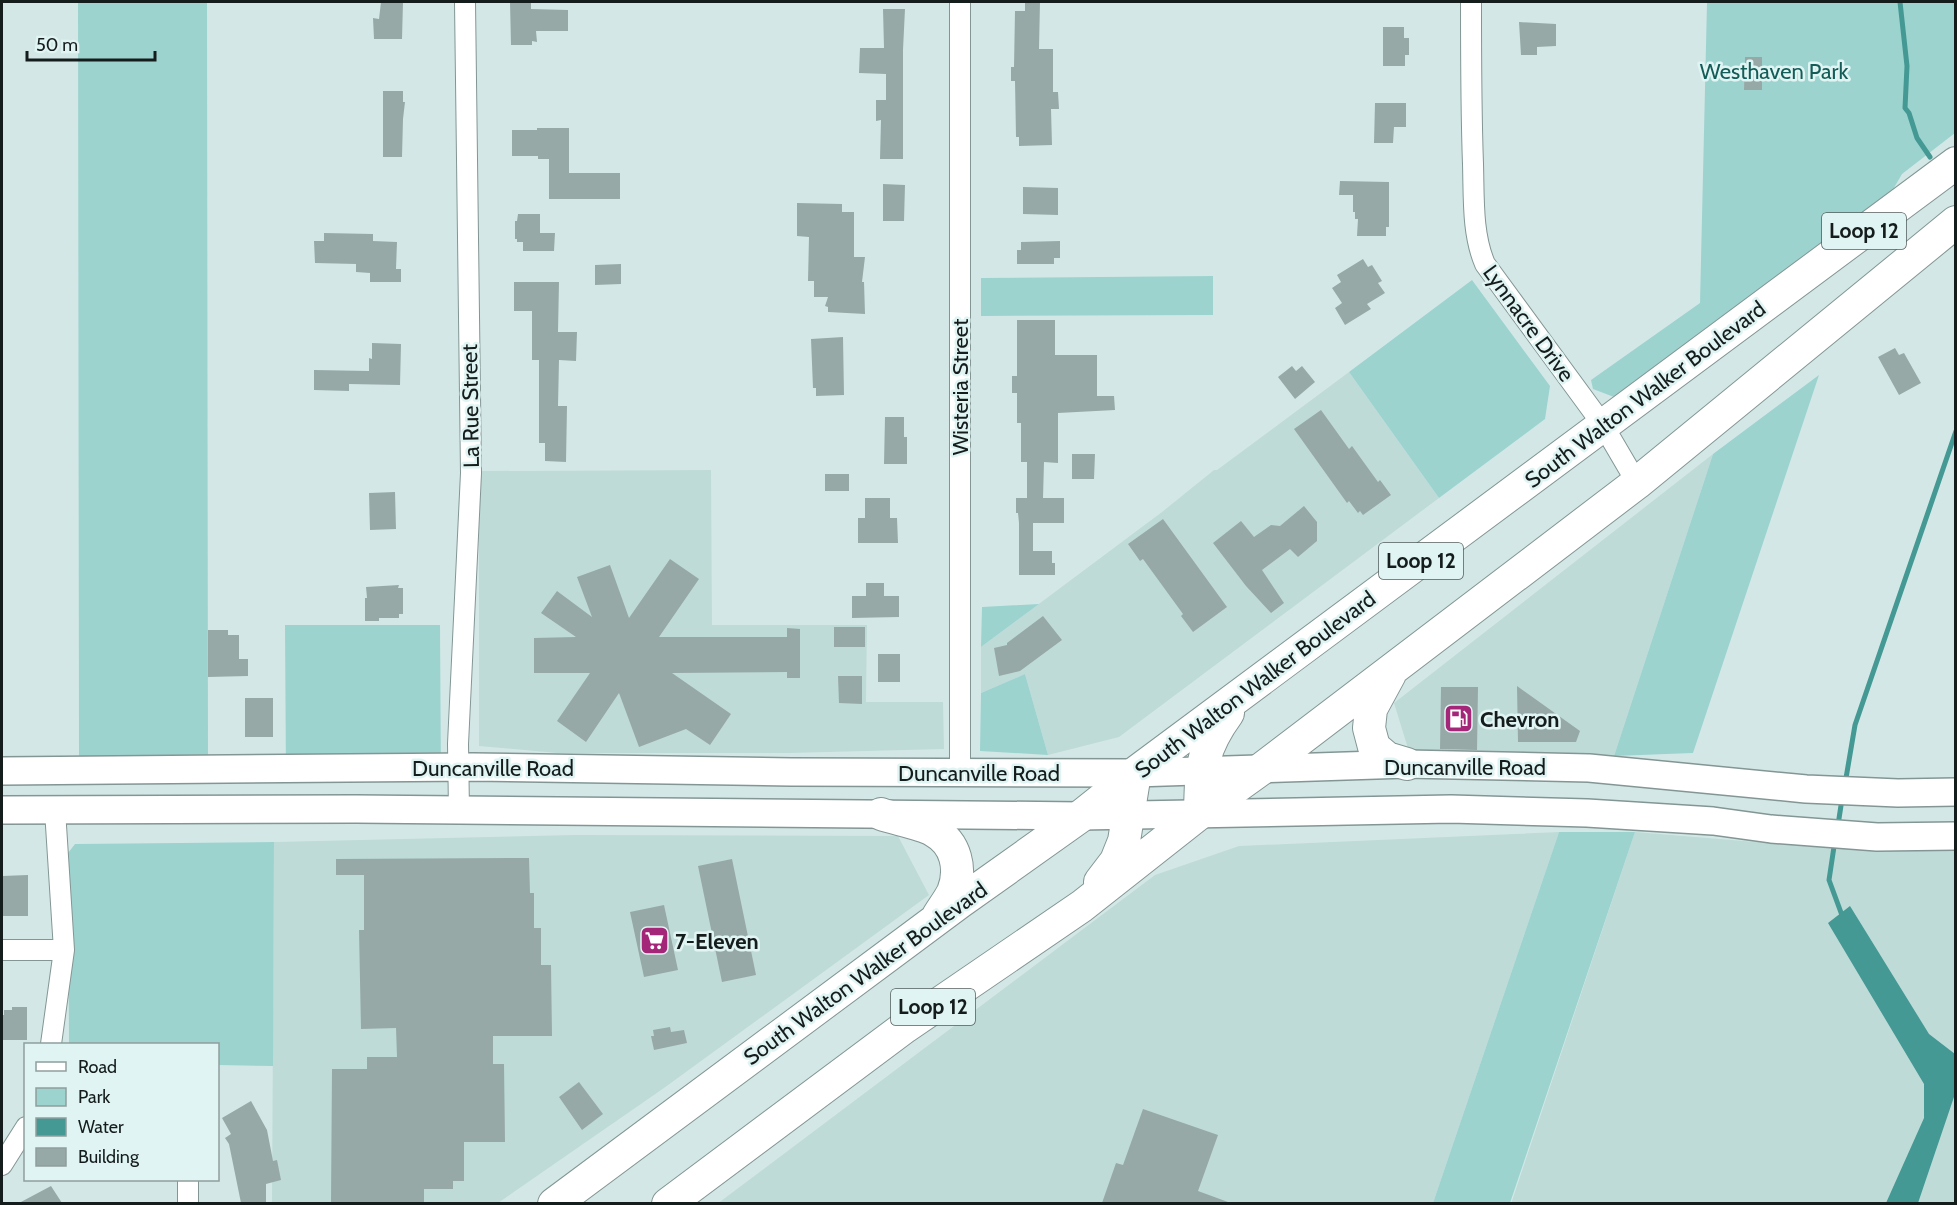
<svg xmlns="http://www.w3.org/2000/svg" width="1957" height="1205" font-family="Cabin,sans-serif">
	<rect width="100%" height="100%" fill="#d3e8e6"/>
	<path fill="#bedbd8" d="M1349,372L1439,498L1119,737L1048,755L1025,674L981,693V647L1162,512L1214,470H1217Z
		M1713,454L1614,756L1410,755L1394,703Z
		M711,470L712,625H867L866,702H943L944,749L789,753H557L479,746V471Z
		M1559,832L1433,1203L717,1204L1155,875L1239,846Z
		M1635,832L1842,849L1955,848V1203L1511,1204Z
		M575,835L898,836L929,895L664,1088L498,1203L272,1204L274,842Z"/>
	<path fill="#9dd3cf" d="M78,2H207L208,756H79Z
		M1707,2H1955V133L1902,174L1888,198L1614,397L1593,389L1591,380L1700,303Z
		M1213,276V315L981,316V278Z
		M1472,280L1550,386L1545,419L1439,498L1349,372Z
		M1819,375L1693,753L1614,756L1713,454Z
		M1039,604L981,647L982,607Z
		M285,625H440L441,780H286Z
		M1025,674L1048,755L980,751L981,693Z
		M1559,832H1635L1510,1203H1433Z
		M274,842L273,1066L218,1065V1044H69L68,853L75,844Z"/>
	<path fill="#449994" d="M1850,906L1929,1034L1955,1054V1094L1918,1203H1886L1924,1118V1084L1828,923Z"/>
	<g fill="none" stroke-linecap="round" stroke-linejoin="round">
		<path stroke="#449994" stroke-width="5" d="M1900,2L1907,66L1905,108L1909,113L1917,138L1930,157
			M1845,784L1855,725L1956,431
			M1838,825L1842,799
			M1835,840L1829,880L1843,918"/>
	</g>
	<path fill="#96a9a7" d="M381,2H403L402,39H374L373,18L379,19Z
		M510,2H531V9L568,10V31H536L537,42L532,41V45H511Z
		M1025,2H1040L1039,49H1053V92H1058L1059,109H1051L1052,145L1019,146V137H1016L1015,81H1011V67H1014L1015,11H1025Z
		M883,9H905L903,50V159H880L881,120L876,121V100H886V74L859,73L860,48H884Z
		M1519,22L1556,24V46L1537,47V55H1521Z
		M1383,27H1404V38H1409V55H1405V66H1383Z
		M1745,57H1762V90H1744Z
		M383,91H403V102H405L403,119L402,157H383Z
		M1375,103H1406V127H1394L1393,143H1374Z
		M537,128H569V173H620V199H549V159H538V156H512V130H537Z
		M1340,181L1389,182V227H1386V236H1357L1358,219H1355V212H1353V195H1339Z
		M883,184L905,185L904,221H883Z
		M1023,187L1058,188V215L1023,214Z
		M797,203L842,204V212H854V257H865L862,282H864L865,314L828,312V307L825,306L828,297H814V281H808L809,237L797,236Z
		M518,214H540V233H555L554,251H523V242H517V239H515V221H517Z
		M324,233L373,234V241L397,242L396,269H401V282H370V273L356,272V264L315,263L314,241H324Z
		M1060,241V258H1054V264H1017V250H1021V242Z
		M1363,259L1368,267L1372,265L1382,281L1378,283L1385,293L1367,304L1371,309L1345,325L1335,308L1342,303L1332,288L1341,282L1337,275Z
		M621,264V284L595,285V265Z
		M514,282H559L558,332H577L576,361L559,360L558,406H567L566,462L545,461V443H539V360H532V311H514Z
		M1017,320H1055V355H1097V396H1114L1115,410L1058,413V463L1044,462L1043,498H1064V523H1033V551H1052V563H1055V575H1019V523L1018,513H1016V498H1027V462H1021V423H1017V393H1012V376H1017Z
		M843,337L844,395L816,396V388H813L811,339Z
		M372,343L401,344L400,385L349,384V391L314,390V370L369,371V358L372,359Z
		M1895,348L1899,355L1904,353L1921,383L1899,395L1878,357Z
		M1292,366L1296,371L1302,366L1315,382L1295,399L1278,377Z
		M1321,410L1349,449L1352,446L1378,482L1380,480L1391,495L1363,515L1360,511L1358,513L1349,501L1347,503L1294,429Z
		M885,417H904V437H907V464H884Z
		M1072,454H1095L1094,479H1072Z
		M825,474H849V491H825Z
		M395,492L396,529L370,530L369,493Z
		M865,498H890V518H897L898,543H858V518H865Z
		M1304,506L1317,522V541L1298,557L1290,549L1262,570L1284,603L1271,613L1246,586L1213,543L1241,521L1254,537L1271,525L1280,526Z
		M1163,519L1227,607L1193,632L1181,616L1183,614L1143,559L1140,561L1128,544Z
		M670,559L699,579L659,637H787V628L800,629V678H787V672L672,673L731,714L710,745L686,729L639,747L619,693L586,742L557,721L590,673H534V638L576,637L541,613L557,591L592,617L577,577L610,565L629,618Z
		M866,583H884V596H899V617L852,618V596H866Z
		M399,585L398,588H403V614H399V618H379V621H365V598H367L366,587Z
		M1043,616L1062,640L1020,671L999,676L994,648L1007,645V643Z
		M834,627H865V647H834Z
		M208,630H228V635H239V659H248V676L208,677Z
		M878,654H900V682H878Z
		M838,676H862V704L839,703Z
		M1517,686L1580,731L1576,742H1518Z
		M1441,687H1478L1477,750L1440,749Z
		M245,698H273V737H245Z
		M529,858L530,893H534V928H541V965H551L552,1036H493V1064H504L505,1142H464V1181H453V1189H424V1203H331L332,1069H367V1057H397L396,1028L361,1029L359,930H364V875H336V859Z
		M732,859L756,975L722,982L698,866Z
		M28,875V916H2V876Z
		M664,905L678,970L644,977L630,912Z
		M12,1007H27V1040H2V1015H4V1010H12Z
		M670,1027L671,1032L684,1030L687,1043L654,1050L651,1036H654L653,1030Z
		M579,1082L603,1114L582,1130L559,1097Z
		M251,1101L267,1130L273,1161L277,1160L281,1180L266,1184V1203H241L229,1144L225,1138L231,1134L222,1118Z
		M1143,1109L1218,1135L1198,1191L1228,1202L1227,1203H1102L1116,1163L1123,1165Z
		M51,1186L62,1203H19Z"/>
	<g fill="none" stroke-linecap="round" stroke-linejoin="round">
		<defs>
			<path id="street" d="M1471,2C1471,56 1471,110 1473,164C1474,197 1472,234 1485,264L1603,425L1637,483
				M960,773V2
				M459,811L458,744L471,473L465,2
				M2,950H64
				M51,1044L64,950L55,810
				M2,1165L26,1127
				M188,1180V1204"/>
			<path id="secondary" d="M2,771L473,767L791,772L1135,773L1407,764L1589,768L1806,789L1898,793L1956,792
				M2,810L356,809L1081,816L1451,809L1587,813L1713,821L1771,829L1877,837L1956,836"/>
			<path id="primary" d="M1390,674L1371,709L1369,728L1374,747L1387,758L1407,764
				M1200,813C1201,769 1201,750 1228,713
				M881,814C895,819 924,824 934,831C956,843 962,869 953,892C949,900 943,908 938,916
				M1100,882L1116,861L1124,841L1135,773
				M554,1204L960,902L1081,816L1135,773L1956,163
				M668,1204L905,1027L1082,906L1200,813L1260,770L1637,483L1956,222"/>
		</defs>
		<use href="#street" stroke="#839694" stroke-width="22"/>
		<use href="#secondary" stroke="#839694" stroke-width="30"/>
		<use href="#primary" stroke="#839694" stroke-width="34"/>
		<use href="#street" stroke="#fff" stroke-width="20"/>
		<use href="#secondary" stroke="#fff" stroke-width="27"/>
		<use href="#primary" stroke="#fff" stroke-width="32"/>
	</g>
	<defs>
		<symbol id="fuel-square" viewBox="-11 -11 22 22"><rect x="-9" y="-9" width="18" height="18" rx="4" fill="#a42678" stroke="#e0f5f3"/><path d="M-5.5-6h7V0h2V4h1.3V-2.5L3-4.5l.8-.8L6-3V5H2.5V1h-1V6h-7ZM-4.2-4.7v3.2H.2V-4.7Z" fill="#fff"/></symbol>
		<symbol id="supermarket-square" viewBox="-11 -11 22 22"><rect x="-9" y="-9" width="18" height="18" rx="4" fill="#a42678" stroke="#e0f5f3"/><path d="M-6-5.5h2.5l.6 2H6L4.5 2H-2.5L-4.4-4H-6ZM-1.5 3.2a1.3 1.3 0 1 0 .1 0ZM3 3.2a1.3 1.3 0 1 0 .1 0Z" fill="#fff"/></symbol>
	</defs>
	<g fill-rule="evenodd">
		<use href="#fuel-square" x="1442" y="702" width="33" height="33"/>
		<use href="#supermarket-square" x="638" y="924" width="33" height="33"/>
	</g>
	<g text-anchor="middle" stroke-width="5" stroke-linejoin="round" paint-order="stroke">
		<g fill="#e0f5f3" stroke="#525d5c" stroke-width="1.5">
			<rect x="1822" y="213" width="84" height="36" rx="4.5"/>
			<rect x="1379" y="543" width="84" height="36" rx="4.5"/>
			<rect x="891" y="989" width="84" height="36" rx="4.5"/>
		</g>
		<g font-size="21" font-weight="bold" fill="#151c1c">
			<text x="1864" y="238">Loop 12</text>
			<text x="1421" y="568">Loop 12</text>
			<text x="933" y="1014">Loop 12</text>
		</g>
		<g font-size="22" fill="#145c58" stroke="#e0f5f3">
			<text x="1774" y="79">Westhaven Park</text>
		</g>
		<g font-size="22" fill="#151c1c" stroke="#e0f5f3">
			<text transform="translate(1529 323) rotate(54)" y="8">Lynnacre Drive</text>
			<text transform="translate(960 387) rotate(-90)" y="8">Wisteria Street</text>
			<text transform="translate(1645 394) rotate(-37)" y="8">South Walton Walker Boulevard</text>
			<text transform="translate(470 406) rotate(-91)" y="8">La Rue Street</text>
			<text transform="translate(1255 684) rotate(-37)" y="8">South Walton Walker Boulevard</text>
			<text x="1465" y="775">Duncanville Road</text>
			<text x="493" y="776">Duncanville Road</text>
			<text x="979" y="781">Duncanville Road</text>
			<text transform="translate(865 973) rotate(-36)" y="8">South Walton Walker Boulevard</text>
		</g>
		<g font-size="22" font-weight="bold" fill="#151c1c" stroke="#e0f5f3" text-anchor="start">
			<text x="1480" y="727">Chevron</text>
			<text x="675" y="949">7-Eleven</text>
		</g>
	</g>
	<rect width="1957" height="1205" fill="none" stroke="#151c1c" stroke-width="6"/>
	<rect x="24" y="1043" width="195" height="138" fill="#e0f5f3" stroke="#8f9e9d" stroke-width="1.5"/>
	<rect x="36" y="1062" width="30" height="9" fill="#ffffff" stroke="#8f9e9d" stroke-width="1.5"/>
	<text x="78" y="1073" font-size="18" fill="#151c1c">Road</text>
	<rect x="36" y="1088" width="30" height="18" fill="#9dd3cf" stroke="#8f9e9d" stroke-width="1.5"/>
	<text x="78" y="1103" font-size="18" fill="#151c1c">Park</text>
	<rect x="36" y="1118" width="30" height="18" fill="#449994" stroke="#8f9e9d" stroke-width="1.5"/>
	<text x="78" y="1133" font-size="18" fill="#151c1c">Water</text>
	<rect x="36" y="1148" width="30" height="18" fill="#96a9a7" stroke="#8f9e9d" stroke-width="1.5"/>
	<text x="78" y="1163" font-size="18" fill="#151c1c">Building</text>
	<path d="M27 51v9h128v-9" fill="none" stroke="#151c1c" stroke-width="3"/>
	<text x="36" y="51" font-size="18" fill="#151c1c" stroke="#e0f5f3" stroke-width="4.5" paint-order="stroke">50 m</text>
</svg>
